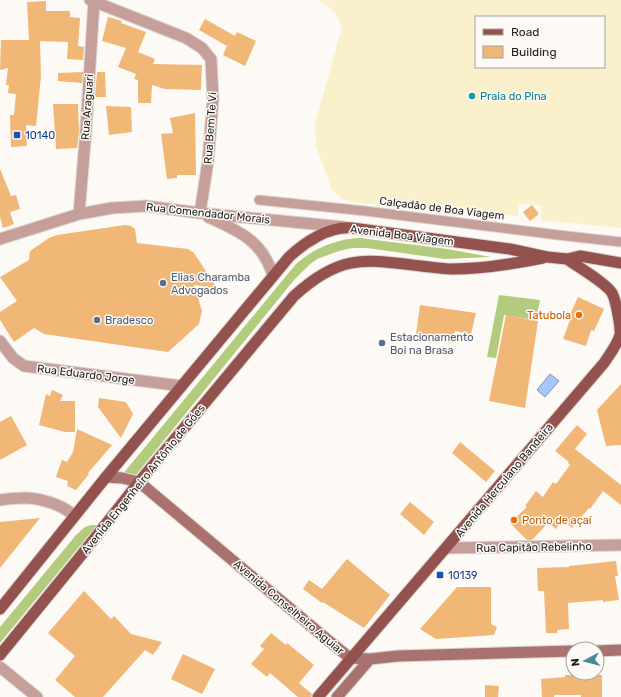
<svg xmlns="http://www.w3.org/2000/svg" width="621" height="697" font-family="Rubik,sans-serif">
	<rect width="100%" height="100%" fill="#fdf9f5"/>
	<path fill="#b3cb7d" d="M360,238L447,249L491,257L445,259L367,248H352L339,251L317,259L309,265L294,280L135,476L122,475L296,264C314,248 336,239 360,238Z
		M499,295L540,300L536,320L504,315L496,358L487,357Z
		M91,525H97L0,643V627L76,535L85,527Z"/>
	<path fill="#faf0cb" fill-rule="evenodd" d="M317,0H621V228L541,220V205L519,204L518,216L358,203L342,199L332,190L316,146L315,124L342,27L335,12L323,2ZM476,17H604V67H476Z"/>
	<path fill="#a6c6fc" stroke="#7e94b9" d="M550,374L559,381L545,397L537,390Z"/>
	<path fill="#f0b777" d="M46,1V11H70V19V17L80,18L78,46L84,47L83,60L67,59L68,42L40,41L41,76L36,126L26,125L27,146L11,147L10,115H14L16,94L8,93L9,85H6L8,68L0,70L1,40H29L27,2Z
		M108,17L122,21L121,23L146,32L138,52L155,59L153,64L202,65L201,90L165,89L152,85L151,103H138V80L134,79L136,74L118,67L126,48L102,41Z
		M205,19L235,36L237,32L256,41L245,66L223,55L227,46L199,30Z
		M83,72L82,83L58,81V73Z
		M97,72H105L106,97H95Z
		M53,104H78L79,131L77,148L56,149Z
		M106,106L131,107L132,132L109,135Z
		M195,113L196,175H177V178L167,179L161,134L173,133L170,118Z
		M0,169L11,196L16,195L20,209L10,212L14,224L3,228L0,217Z
		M532,205L539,214L530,221L523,212Z
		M125,225L131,226L135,229L137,243L188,249L194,253L217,288L194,285L202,311L199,324L168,352L44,334L34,328L14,342L0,320V312L17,301L0,277L29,260L30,251L49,238L57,235Z
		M578,297L604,309L594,331L591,330L586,346L563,339L570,320L568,319Z
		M420,305L476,313L471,334L455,331L451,343L416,335Z
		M506,315L538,321L525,408L489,401Z
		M621,384V445L606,446L597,410Z
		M52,390L63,395L60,401H75V432H65L39,425L46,394L50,396Z
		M99,398L126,402L133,414L121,438L98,407Z
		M11,416L27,445L0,460V422Z
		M577,425L587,434L575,449L621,485V505L603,491L590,509L589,508L572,528L563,520L556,529L548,523L532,540H527L510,523L527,507L525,506L536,491L543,497L553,482L556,484L570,465L568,463L569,462L555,451Z
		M77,429L112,445L88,473L89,474L76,490L67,486L68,481L56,477L62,460L67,462L73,452Z
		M460,442L495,471L486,482L452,453Z
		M410,502L434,522L424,535L400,514Z
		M40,518L0,568V522Z
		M347,559L390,595L364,628L323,602L322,603L303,589L309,580L322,589Z
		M616,561L618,576H615L619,600L603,602V600L568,603L569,629L557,630V633H546L544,591H538L537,568L569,567V566Z
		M457,587H491V624L497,627L494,635L436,639L420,629Z
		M84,591L111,619L114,616L131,634L162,642L153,655L145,650L103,697H75L55,680L75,656L48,633Z
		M271,633L286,645L287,643L314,665L299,683L312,694L311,697H298L270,673L267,677L251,664L264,649L260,646Z
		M183,654L215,669L202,694L171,679Z
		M565,675H602V697H581V695H554V697H542L541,679L565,677Z
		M485,685L499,686L498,697H485Z"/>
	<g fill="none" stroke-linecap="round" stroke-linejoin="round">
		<defs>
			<path id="pedestrian" d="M259,200L365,211L558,235L621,242"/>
			<path id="minor" d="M90,0L186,38L202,48L211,59L213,100L208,161L200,213
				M79,214L86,129L94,1
				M208,217C239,231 263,241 273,276
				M0,239L79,214L112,208L146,206L200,213L344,227
				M0,341L13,358L24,366L182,386
				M0,500C7,499 15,498 22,498C38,497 64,505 74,516
				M447,548L621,545
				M0,667L37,697"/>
			<path id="secondary" d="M106,477L122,478L139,482L329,641L350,658L370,659L398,656L573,651
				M597,651L621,650
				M337,697L370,659"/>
			<path id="primary" d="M0,609L106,477L289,257C305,242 329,226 352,228L510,249L547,257L567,259L580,256L621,263
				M0,655L79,558L139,482L294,296C340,254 363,259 421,266C431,267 442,269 452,269C482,269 513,264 543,258
				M318,697L604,363C610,354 617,345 620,335C621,328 616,300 612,293C606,283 578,267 567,259"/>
		</defs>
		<use href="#pedestrian" stroke="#d9d6d2" stroke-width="11"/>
		<use href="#minor" stroke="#d9d6d2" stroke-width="13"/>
		<use href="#secondary" stroke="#d9d6d2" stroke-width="13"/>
		<use href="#primary" stroke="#d9d6d2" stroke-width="13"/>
		<use href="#pedestrian" stroke="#c69f9b" stroke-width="9"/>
		<use href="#minor" stroke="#c69f9b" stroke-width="11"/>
		<use href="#secondary" stroke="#aa726e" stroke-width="11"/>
		<use href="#primary" stroke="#94524e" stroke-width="11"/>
	</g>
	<circle fill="#0f9aa8" stroke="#fdf9f5" stroke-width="1.5" cx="472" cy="96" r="4"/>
	<g fill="#1a4fb4" stroke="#fdf9f5" stroke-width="1.5">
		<rect x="13" y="131" width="8" height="8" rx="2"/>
		<rect x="436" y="571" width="8" height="8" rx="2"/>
	</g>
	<g fill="#5c6f8a" stroke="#fdf9f5" stroke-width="1.5">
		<circle cx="163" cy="283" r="4"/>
		<circle cx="97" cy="320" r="4"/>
		<circle cx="382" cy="343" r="4"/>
	</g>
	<g fill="#e8710a" stroke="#fdf9f5" stroke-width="1.5">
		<circle cx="579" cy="315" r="4"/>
		<circle cx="514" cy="520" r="4"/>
	</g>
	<g text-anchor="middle" stroke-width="3" stroke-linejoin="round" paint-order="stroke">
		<g font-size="11" fill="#0d838f" stroke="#fdf9f5" text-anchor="start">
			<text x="480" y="100">Praia do Pina</text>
		</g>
		<g font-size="11" fill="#1f1e1d" stroke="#fdf9f5">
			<text transform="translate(87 107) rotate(-86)" y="4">Rua Araguari</text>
			<text transform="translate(210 128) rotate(-86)" y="4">Rua Bem Te Vi</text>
			<text transform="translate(442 208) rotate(7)" y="4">Calçadão de Boa Viagem</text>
			<text transform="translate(208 213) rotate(6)" y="4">Rua Comendador Morais</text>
			<text transform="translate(402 235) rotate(7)" y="4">Avenida Boa Viagem</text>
			<text transform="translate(86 374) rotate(7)" y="4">Rua Eduardo Jorge</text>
			<text transform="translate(143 479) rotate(-51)" y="4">Avenida Engenheiro Antônio de Góes</text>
			<text transform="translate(504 480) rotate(-50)" y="4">Avenida Herculano Bandeira</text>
			<text transform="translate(534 547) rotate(-1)" y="4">Rua Capitão Rebelinho</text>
			<text transform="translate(289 607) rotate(40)" y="4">Avenida Conselheiro Aguiar</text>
		</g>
		<g font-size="11" fill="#164399" stroke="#fdf9f5" text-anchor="start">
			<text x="25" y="139">10140</text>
			<text x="448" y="579">10139</text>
		</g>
		<g font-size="11" fill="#4e5e75" stroke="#fdf9f5" text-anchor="start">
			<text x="171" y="281">Elias Charamba<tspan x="171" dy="13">Advogados</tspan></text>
			<text x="105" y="324">Bradesco</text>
			<text x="390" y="341">Estacionamento<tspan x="390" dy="13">Boi na Brasa</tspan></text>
		</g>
		<g font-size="11" fill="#c56008" stroke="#fdf9f5" text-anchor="end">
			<text x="571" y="319">Tatubola</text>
			<text x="522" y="524" text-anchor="start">Ponto de açaí</text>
		</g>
	</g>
	<rect x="475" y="16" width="130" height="52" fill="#fdf9f5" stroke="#a4a19f"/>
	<rect x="483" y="29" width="20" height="6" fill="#94524e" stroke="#a4a19f"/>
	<text x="511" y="36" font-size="12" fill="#1f1e1d">Road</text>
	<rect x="483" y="46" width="20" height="12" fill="#f0b777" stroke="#a4a19f"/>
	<text x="511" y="56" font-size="12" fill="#1f1e1d">Building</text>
	<g transform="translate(585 661) rotate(263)"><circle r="19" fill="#fdf9f5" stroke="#a4a19f"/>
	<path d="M0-3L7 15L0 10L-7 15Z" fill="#488b9b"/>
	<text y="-6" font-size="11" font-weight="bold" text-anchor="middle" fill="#1f1e1d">N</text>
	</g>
</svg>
